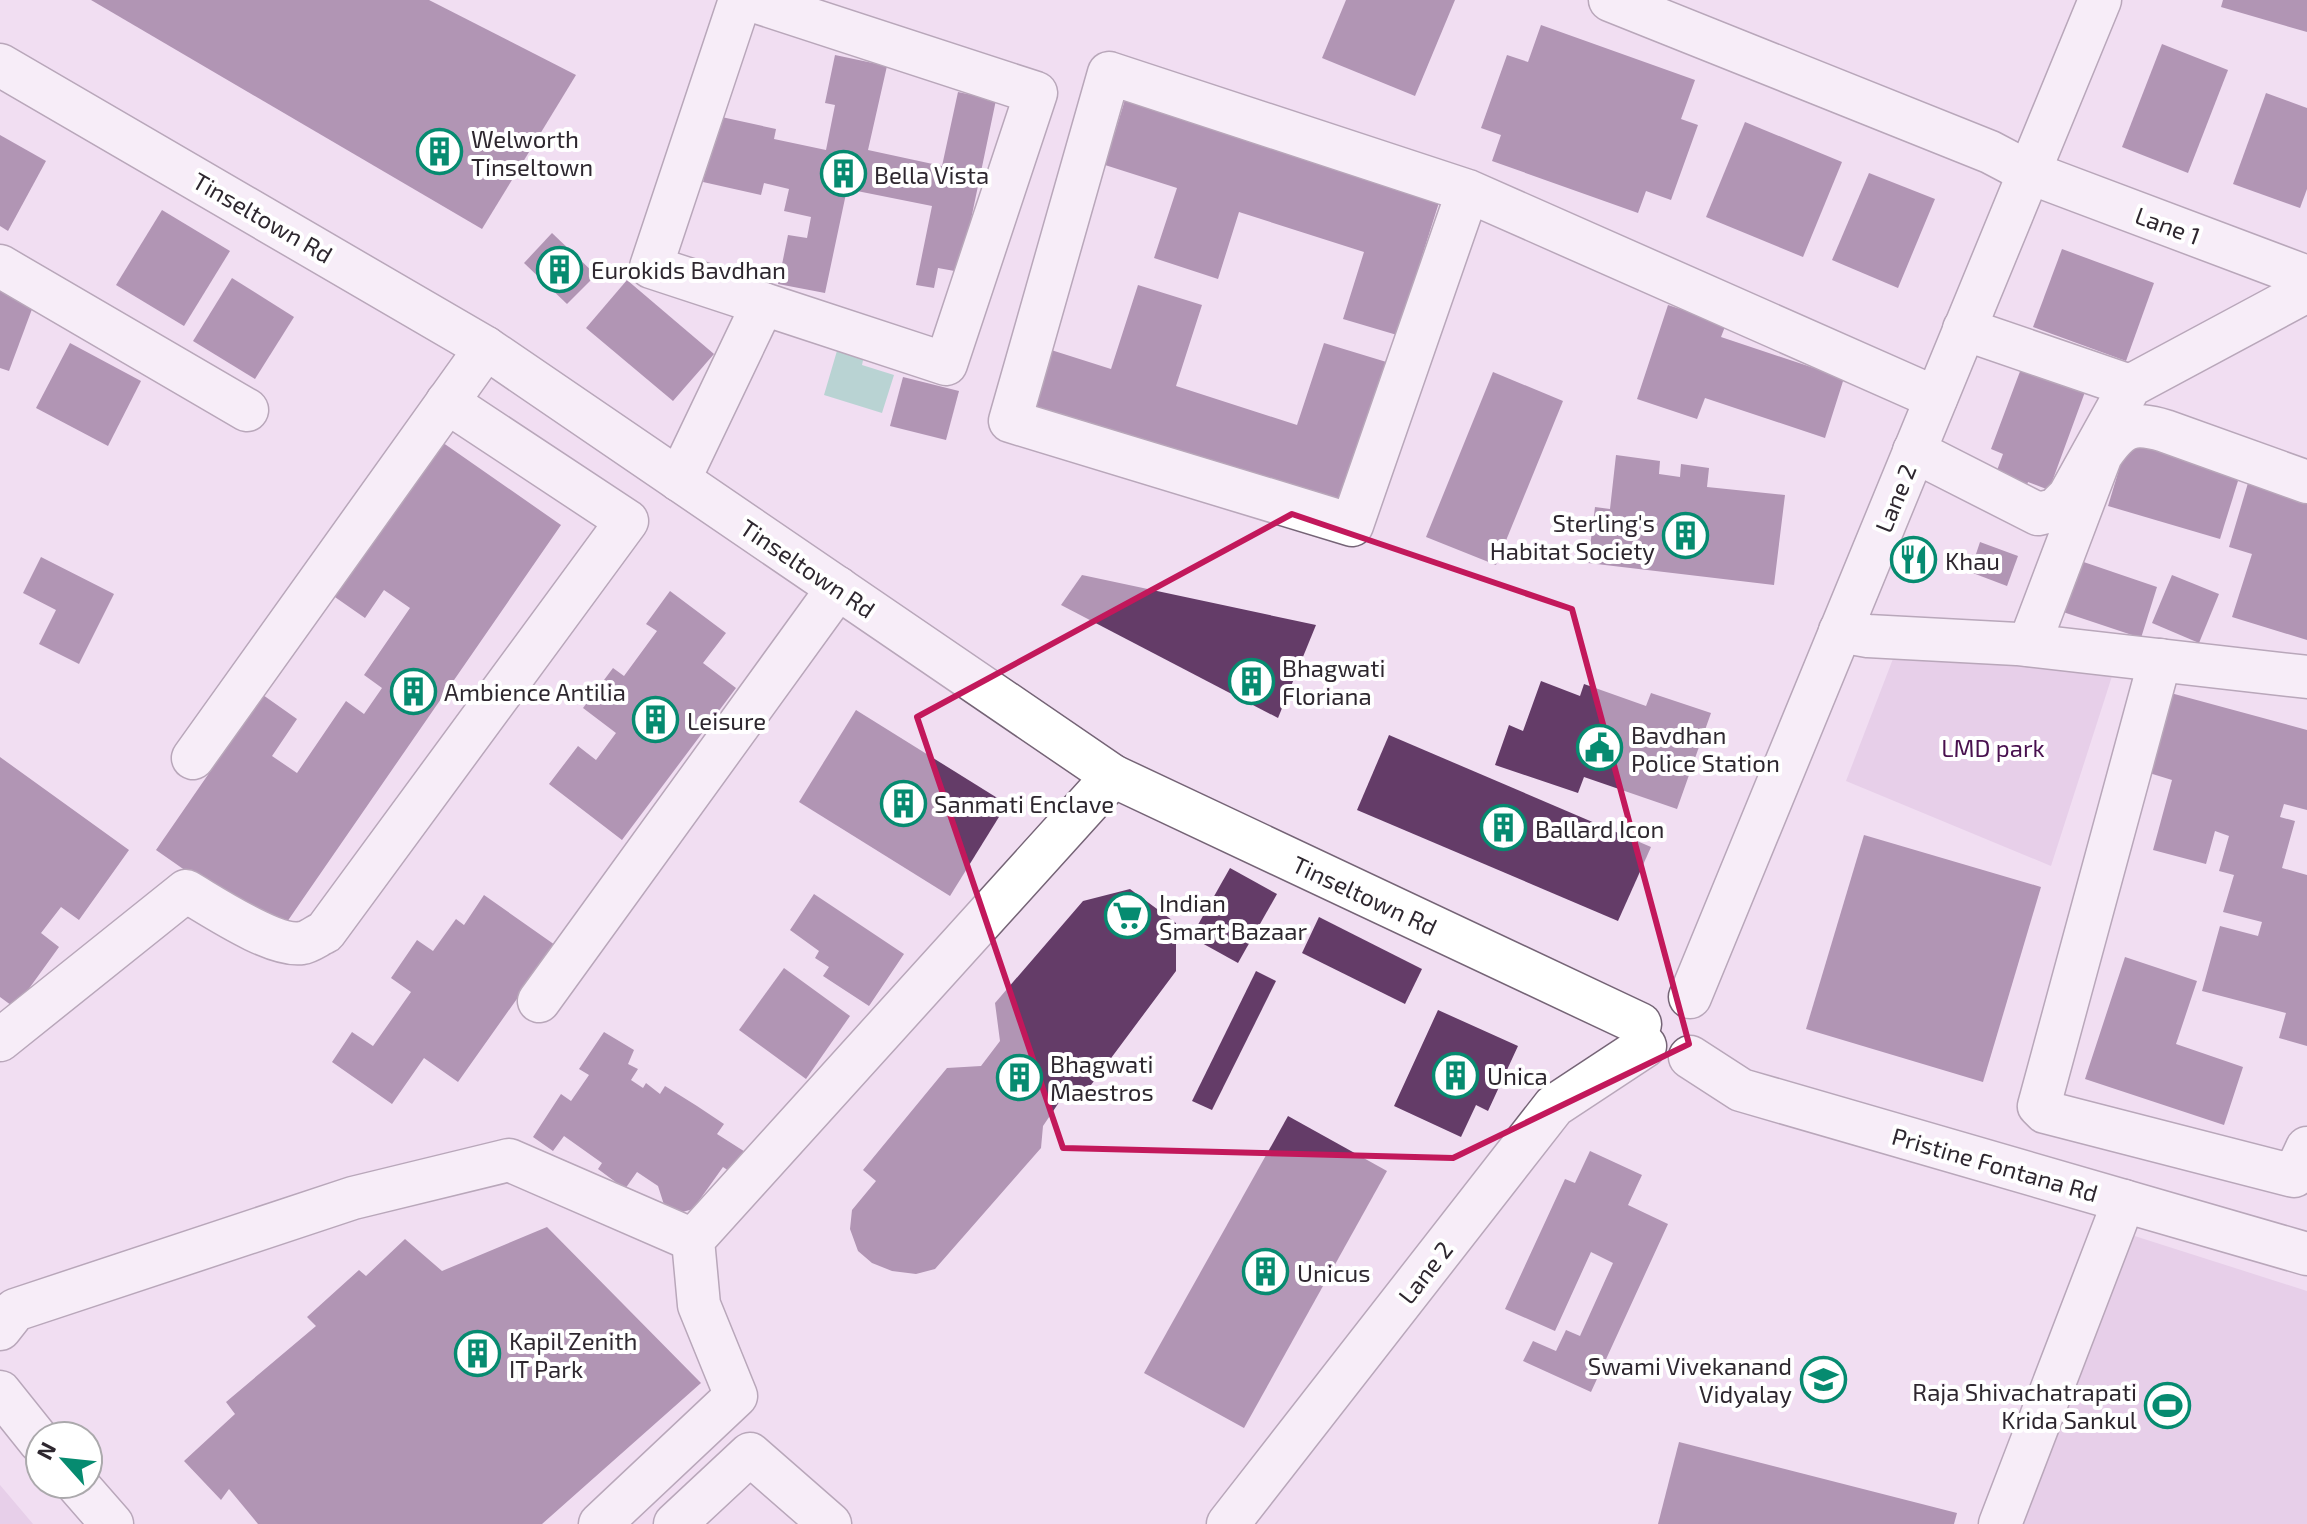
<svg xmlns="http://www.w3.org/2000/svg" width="2307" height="1524" font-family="'Exo 2',sans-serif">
	<rect width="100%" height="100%" fill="#f1def2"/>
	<g fill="#dbbcdd">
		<polygon points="1896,651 2114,670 2051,866 1846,781"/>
		<polygon points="2097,1224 2307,1291 2307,1524 1986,1524"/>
		<polygon points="0,1485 33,1524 0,1524"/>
	</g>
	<polygon fill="#76c6ae" points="839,344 865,351 862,365 894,375 882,413 824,395"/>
	<g fill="#643c68">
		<polygon points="91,0 429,0 576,75 482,229"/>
		<polygon points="1346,0 1455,0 1415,96 1322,58"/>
		<polygon points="2223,0 2307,0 2307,32 2221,7"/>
		<polygon points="1541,25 1695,80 1681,119 1698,125 1671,200 1646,191 1638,213 1492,161 1501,135 1481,128 1507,55 1528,62"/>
		<polygon points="2162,44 2228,70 2188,173 2122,147"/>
		<polygon points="835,55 887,66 868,150 942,166 958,92 996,100 960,272 938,268 934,288 916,285 932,206 847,189 825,293 778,284 788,235 807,238 811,217 784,211 789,189 764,183 761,195 703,182 717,116 776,129 774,139 826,150 835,105 825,103"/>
		<polygon points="1127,93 1442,193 1397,335 1343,319 1364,252 1239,212 1218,279 1154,258 1177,188 1105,165"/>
		<polygon points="2266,93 2307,108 2307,189 2300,208 2233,184"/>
		<polygon points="1745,122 1842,162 1803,257 1706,217"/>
		<polygon points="0,135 46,161 8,231 0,226"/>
		<polygon points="1869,173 1935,199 1898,288 1832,260"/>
		<polygon points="162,210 230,251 184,326 116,285"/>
		<polygon points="552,233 596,275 567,304 524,263"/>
		<polygon points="2062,249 2154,283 2126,361 2033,327"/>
		<polygon points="232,278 294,317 255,379 193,341"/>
		<polygon points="627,280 714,354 673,401 586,328"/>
		<polygon points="1138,285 1202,305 1176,386 1297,425 1324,343 1393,364 1346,507 1030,406 1048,349 1111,369"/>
		<polygon points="0,289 35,301 9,371 0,368"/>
		<polygon points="1668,305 1726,324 1721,337 1844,378 1825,438 1705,398 1697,419 1637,399"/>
		<polygon points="70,343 141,381 108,446 36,408"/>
		<polygon points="2025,358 2089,381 2049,490 2028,482 2023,496 1992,484 2003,454 1991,449"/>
		<polygon points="1493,372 1563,401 1496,565 1426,537"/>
		<polygon points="903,377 959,391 946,440 890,426"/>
		<polygon points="2130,433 2218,460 2238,481 2220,539 2108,506"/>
		<polygon points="439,440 561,525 278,935 156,850 263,695 297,719 272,756 297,773 346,701 364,714 382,688 364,675 410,608 384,590 365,618 332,595"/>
		<polygon points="1616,455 1660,461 1659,474 1680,477 1681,464 1709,468 1707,487 1785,495 1774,585 1588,563 1595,507 1610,509"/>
		<polygon points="2248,483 2307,501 2307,640 2232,617 2252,554 2229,547"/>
		<polygon points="1980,542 2018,556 2007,586 1970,572"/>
		<polygon points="2066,556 2157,587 2141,638 2048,607"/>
		<polygon points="41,557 114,594 79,664 39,644 56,610 23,593"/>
		<polygon points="1082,575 1316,625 1278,718 1061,605"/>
		<polygon points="2172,575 2219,594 2199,643 2152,623"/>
		<polygon points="670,591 726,633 703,663 736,688 622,840 549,784 578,746 596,760 616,733 583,708 613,668 624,676 657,631 646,624"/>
		<polygon points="1541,681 1580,696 1584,684 1646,706 1651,693 1711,713 1677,809 1584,777 1578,793 1495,765 1509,725 1523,731"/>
		<polygon points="2167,692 2307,730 2307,810 2284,804 2280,817 2295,821 2282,868 2307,875 2307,1046 2279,1038 2286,1013 2202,991 2220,926 2258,936 2262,922 2223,912 2234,875 2219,871 2229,836 2215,831 2206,864 2153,850 2172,780 2146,772"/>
		<polygon points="856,710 1007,804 950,896 799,802"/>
		<polygon points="1389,735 1651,847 1618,921 1357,810"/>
		<polygon points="0,757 129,850 79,920 61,907 41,933 59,947 15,1008 0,997"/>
		<polygon points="1864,835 2041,887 1983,1082 1806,1029"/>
		<polygon points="1230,868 1277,894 1238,963 1191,937"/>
		<polygon points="1130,889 1176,923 1176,971 1091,1085 1066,1092 1043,1126 1041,1148 935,1269 916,1274 892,1271 872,1263 858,1251 850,1229 852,1210 876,1181 863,1170 947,1068 981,1066 1000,1041 995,1003 1083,901"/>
		<polygon points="814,894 904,954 869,1006 823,976 829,967 815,958 819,951 790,930"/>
		<polygon points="484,895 555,945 458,1082 424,1058 392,1104 332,1062 352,1032 373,1046 411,992 391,978 417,940 433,951 456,919 464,925"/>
		<polygon points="1319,917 1422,969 1405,1004 1302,953"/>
		<polygon points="2125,957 2197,981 2176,1044 2243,1067 2224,1125 2085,1079"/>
		<polygon points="784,968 850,1016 806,1079 739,1030"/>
		<polygon points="1256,971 1276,981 1212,1110 1192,1101"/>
		<polygon points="1438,1010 1518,1046 1488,1111 1476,1105 1461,1137 1394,1106"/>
		<polygon points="604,1032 634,1050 628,1064 638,1069 631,1080 643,1088 646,1083 660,1094 665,1086 697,1106 724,1124 717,1134 750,1155 735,1175 723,1167 693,1209 679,1213 666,1211 658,1186 637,1172 625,1189 598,1169 602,1163 564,1136 553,1151 533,1137 561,1094 571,1101 589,1075 579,1069"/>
		<polygon points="1288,1116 1387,1171 1244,1428 1144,1373"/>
		<polygon points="1590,1151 1642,1175 1628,1205 1668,1224 1591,1392 1523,1361 1533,1341 1556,1351 1566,1330 1580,1336 1613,1263 1591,1252 1555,1331 1505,1309 1565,1179 1575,1183"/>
		<polygon points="547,1227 701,1383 542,1524 258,1524 229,1489 221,1500 184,1461 235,1414 226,1402 316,1326 307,1317 359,1270 366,1276 405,1239 442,1271"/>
		<polygon points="1679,1442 1957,1513 1954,1524 1658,1524"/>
	</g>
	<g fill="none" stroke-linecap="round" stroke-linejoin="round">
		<defs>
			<g id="minor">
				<polyline points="740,0 651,267 946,364 1036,93 751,0"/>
				<polyline points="1610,0 1990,152 2028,172 2307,277"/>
				<polyline points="0,65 486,348 1113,776 1640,1024"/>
				<polyline points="1468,191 1352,525 1010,421 1109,73 1468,191 1936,398"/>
				<polyline points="0,266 247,410"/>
				<polyline points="1964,329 2130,386"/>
				<polyline points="1914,451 2038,514 2055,510 2069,496 2130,386 2307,291"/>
				<polyline points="679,480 763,304"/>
				<polyline points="1840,631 1868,636 2017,644 2307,677"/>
				<path d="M2029 645 2101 455C2121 426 2132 421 2165 431L2307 482"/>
				<polyline points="2160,660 2039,1106 2045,1112 2294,1176 2307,1148"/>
				<polyline points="193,758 486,348"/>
				<polyline points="1690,997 2100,0"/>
				<polyline points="539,1001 838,588"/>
				<path d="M0 1040 186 891C212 906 274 948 302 943 309 942 318 935 325 932L627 521 447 402"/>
				<polyline points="1690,1057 1741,1090 2307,1254"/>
				<polyline points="0,1329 15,1310 353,1198 509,1160 693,1240"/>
				<polyline points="0,1392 40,1442"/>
				<polyline points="77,1484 112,1524"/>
				<polyline points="600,1524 736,1396 699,1305 693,1240 1113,776"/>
				<polyline points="675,1524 750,1454 830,1524"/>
				<polyline points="1228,1524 1554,1106 1645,1046"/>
				<polyline points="2000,1524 2124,1201"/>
			</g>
		</defs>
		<use href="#minor" stroke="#756476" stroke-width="45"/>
		<use href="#minor" stroke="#fff" stroke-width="42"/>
	</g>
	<path d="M0 0H2307V1524H0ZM1292 514 1572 609 1689 1044 1453 1158 1063 1148 917 717Z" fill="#f1def2" fill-opacity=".55" fill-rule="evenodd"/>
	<path fill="none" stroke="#c2185b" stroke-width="6" stroke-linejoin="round" d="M1292 514 1572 609 1689 1044 1453 1158 1063 1148 917 717Z"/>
	<defs>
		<symbol id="building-ring" viewBox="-11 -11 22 22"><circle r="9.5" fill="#fff" stroke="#068b70" stroke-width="1.5"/><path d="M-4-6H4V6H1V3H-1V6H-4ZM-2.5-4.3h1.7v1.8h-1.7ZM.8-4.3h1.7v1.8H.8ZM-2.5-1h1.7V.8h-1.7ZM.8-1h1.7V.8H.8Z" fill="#068b70"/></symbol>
		<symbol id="restaurant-ring" viewBox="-11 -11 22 22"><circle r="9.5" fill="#fff" stroke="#068b70" stroke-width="1.5"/><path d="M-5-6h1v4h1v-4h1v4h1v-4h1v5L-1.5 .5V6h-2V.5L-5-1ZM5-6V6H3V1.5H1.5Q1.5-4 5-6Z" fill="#068b70"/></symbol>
		<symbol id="civic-ring" viewBox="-11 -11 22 22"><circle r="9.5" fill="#fff" stroke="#068b70" stroke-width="1.5"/><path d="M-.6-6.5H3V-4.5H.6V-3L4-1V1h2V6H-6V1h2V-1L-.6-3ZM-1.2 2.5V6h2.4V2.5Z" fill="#068b70"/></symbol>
		<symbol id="supermarket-ring" viewBox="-11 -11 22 22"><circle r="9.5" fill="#fff" stroke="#068b70" stroke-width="1.5"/><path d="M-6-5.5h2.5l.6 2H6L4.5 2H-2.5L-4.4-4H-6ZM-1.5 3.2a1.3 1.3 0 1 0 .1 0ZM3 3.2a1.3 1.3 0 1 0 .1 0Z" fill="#068b70"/></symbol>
		<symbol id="school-ring" viewBox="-11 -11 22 22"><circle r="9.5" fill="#fff" stroke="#068b70" stroke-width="1.5"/><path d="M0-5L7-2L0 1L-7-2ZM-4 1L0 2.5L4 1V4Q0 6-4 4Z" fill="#068b70"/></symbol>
		<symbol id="stadium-ring" viewBox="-11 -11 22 22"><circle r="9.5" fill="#fff" stroke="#068b70" stroke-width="1.5"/><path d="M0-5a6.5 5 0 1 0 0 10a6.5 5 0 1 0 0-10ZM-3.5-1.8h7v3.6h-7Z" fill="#068b70"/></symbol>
	</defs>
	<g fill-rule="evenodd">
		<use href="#building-ring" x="414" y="126" width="51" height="51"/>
		<use href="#building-ring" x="818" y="148" width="51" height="51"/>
		<use href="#building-ring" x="534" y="244" width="51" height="51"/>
		<use href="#building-ring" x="1660" y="510" width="51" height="51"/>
		<use href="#restaurant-ring" x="1888" y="534" width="51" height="51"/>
		<use href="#building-ring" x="1226" y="656" width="51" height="51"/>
		<use href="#building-ring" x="388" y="666" width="51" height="51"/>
		<use href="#building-ring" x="630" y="694" width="51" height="51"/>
		<use href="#civic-ring" x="1574" y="722" width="51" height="51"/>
		<use href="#building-ring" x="878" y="778" width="51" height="51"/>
		<use href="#building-ring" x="1478" y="802" width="51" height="51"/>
		<use href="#supermarket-ring" x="1102" y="890" width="51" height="51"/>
		<use href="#building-ring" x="1430" y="1050" width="51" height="51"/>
		<use href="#building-ring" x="994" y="1052" width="51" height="51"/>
		<use href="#building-ring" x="1240" y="1246" width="51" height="51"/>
		<use href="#building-ring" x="452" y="1328" width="51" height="51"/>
		<use href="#school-ring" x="1798" y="1354" width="51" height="51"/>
		<use href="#stadium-ring" x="2142" y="1380" width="51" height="51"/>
	</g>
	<g text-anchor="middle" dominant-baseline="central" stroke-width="8" stroke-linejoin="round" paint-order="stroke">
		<g font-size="24" fill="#2e272f" stroke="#fff" text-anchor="start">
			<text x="471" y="138">Welworth<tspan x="471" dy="28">Tinseltown</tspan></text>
			<text x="874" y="174">Bella Vista</text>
			<text x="591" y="269">Eurokids Bavdhan</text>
			<text x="1655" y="522" text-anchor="end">Sterling's<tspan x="1655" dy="28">Habitat Society</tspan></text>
			<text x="1945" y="560">Khau</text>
			<text x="1282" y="667">Bhagwati<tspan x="1282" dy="28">Floriana</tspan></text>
			<text x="444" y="691">Ambience Antilia</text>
			<text x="687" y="720">Leisure</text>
			<text x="1631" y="734">Bavdhan<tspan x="1631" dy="28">Police Station</tspan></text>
			<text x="934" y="803">Sanmati Enclave</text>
			<text x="1535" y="828">Ballard Icon</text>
			<text x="1159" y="902">Indian<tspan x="1159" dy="28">Smart Bazaar</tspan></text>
			<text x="1050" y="1063">Bhagwati<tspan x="1050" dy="28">Maestros</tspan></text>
			<text x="1487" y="1075">Unica</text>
			<text x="1297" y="1272">Unicus</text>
			<text x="509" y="1340">Kapil Zenith<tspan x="509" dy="28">IT Park</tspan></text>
			<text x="1792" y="1365" text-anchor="end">Swami Vivekanand<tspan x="1792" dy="28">Vidyalay</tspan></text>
			<text x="2137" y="1391" text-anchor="end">Raja Shivachatrapati<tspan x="2137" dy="28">Krida Sankul</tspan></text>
		</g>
		<g font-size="24" fill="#2e272f" stroke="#fff">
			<text transform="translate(263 217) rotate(30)">Tinseltown Rd</text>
			<text transform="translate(2168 225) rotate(20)">Lane 1</text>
			<text transform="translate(1895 498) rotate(-68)">Lane 2</text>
			<text transform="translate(808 568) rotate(34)">Tinseltown Rd</text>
			<text transform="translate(1365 895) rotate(25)">Tinseltown Rd</text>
			<text transform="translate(1995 1164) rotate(16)">Pristine Fontana Rd</text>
			<text transform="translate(1425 1272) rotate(-52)">Lane 2</text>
		</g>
		<g font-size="24" fill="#49114f" stroke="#fff">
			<text x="1993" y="747">LMD park</text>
		</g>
	</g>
	<g transform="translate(64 1460) rotate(297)"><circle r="38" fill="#ffffff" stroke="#aba9ac" stroke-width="2"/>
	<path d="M0-6L14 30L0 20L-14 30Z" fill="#068b70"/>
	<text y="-12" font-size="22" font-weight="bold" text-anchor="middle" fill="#2e272f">N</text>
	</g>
</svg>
